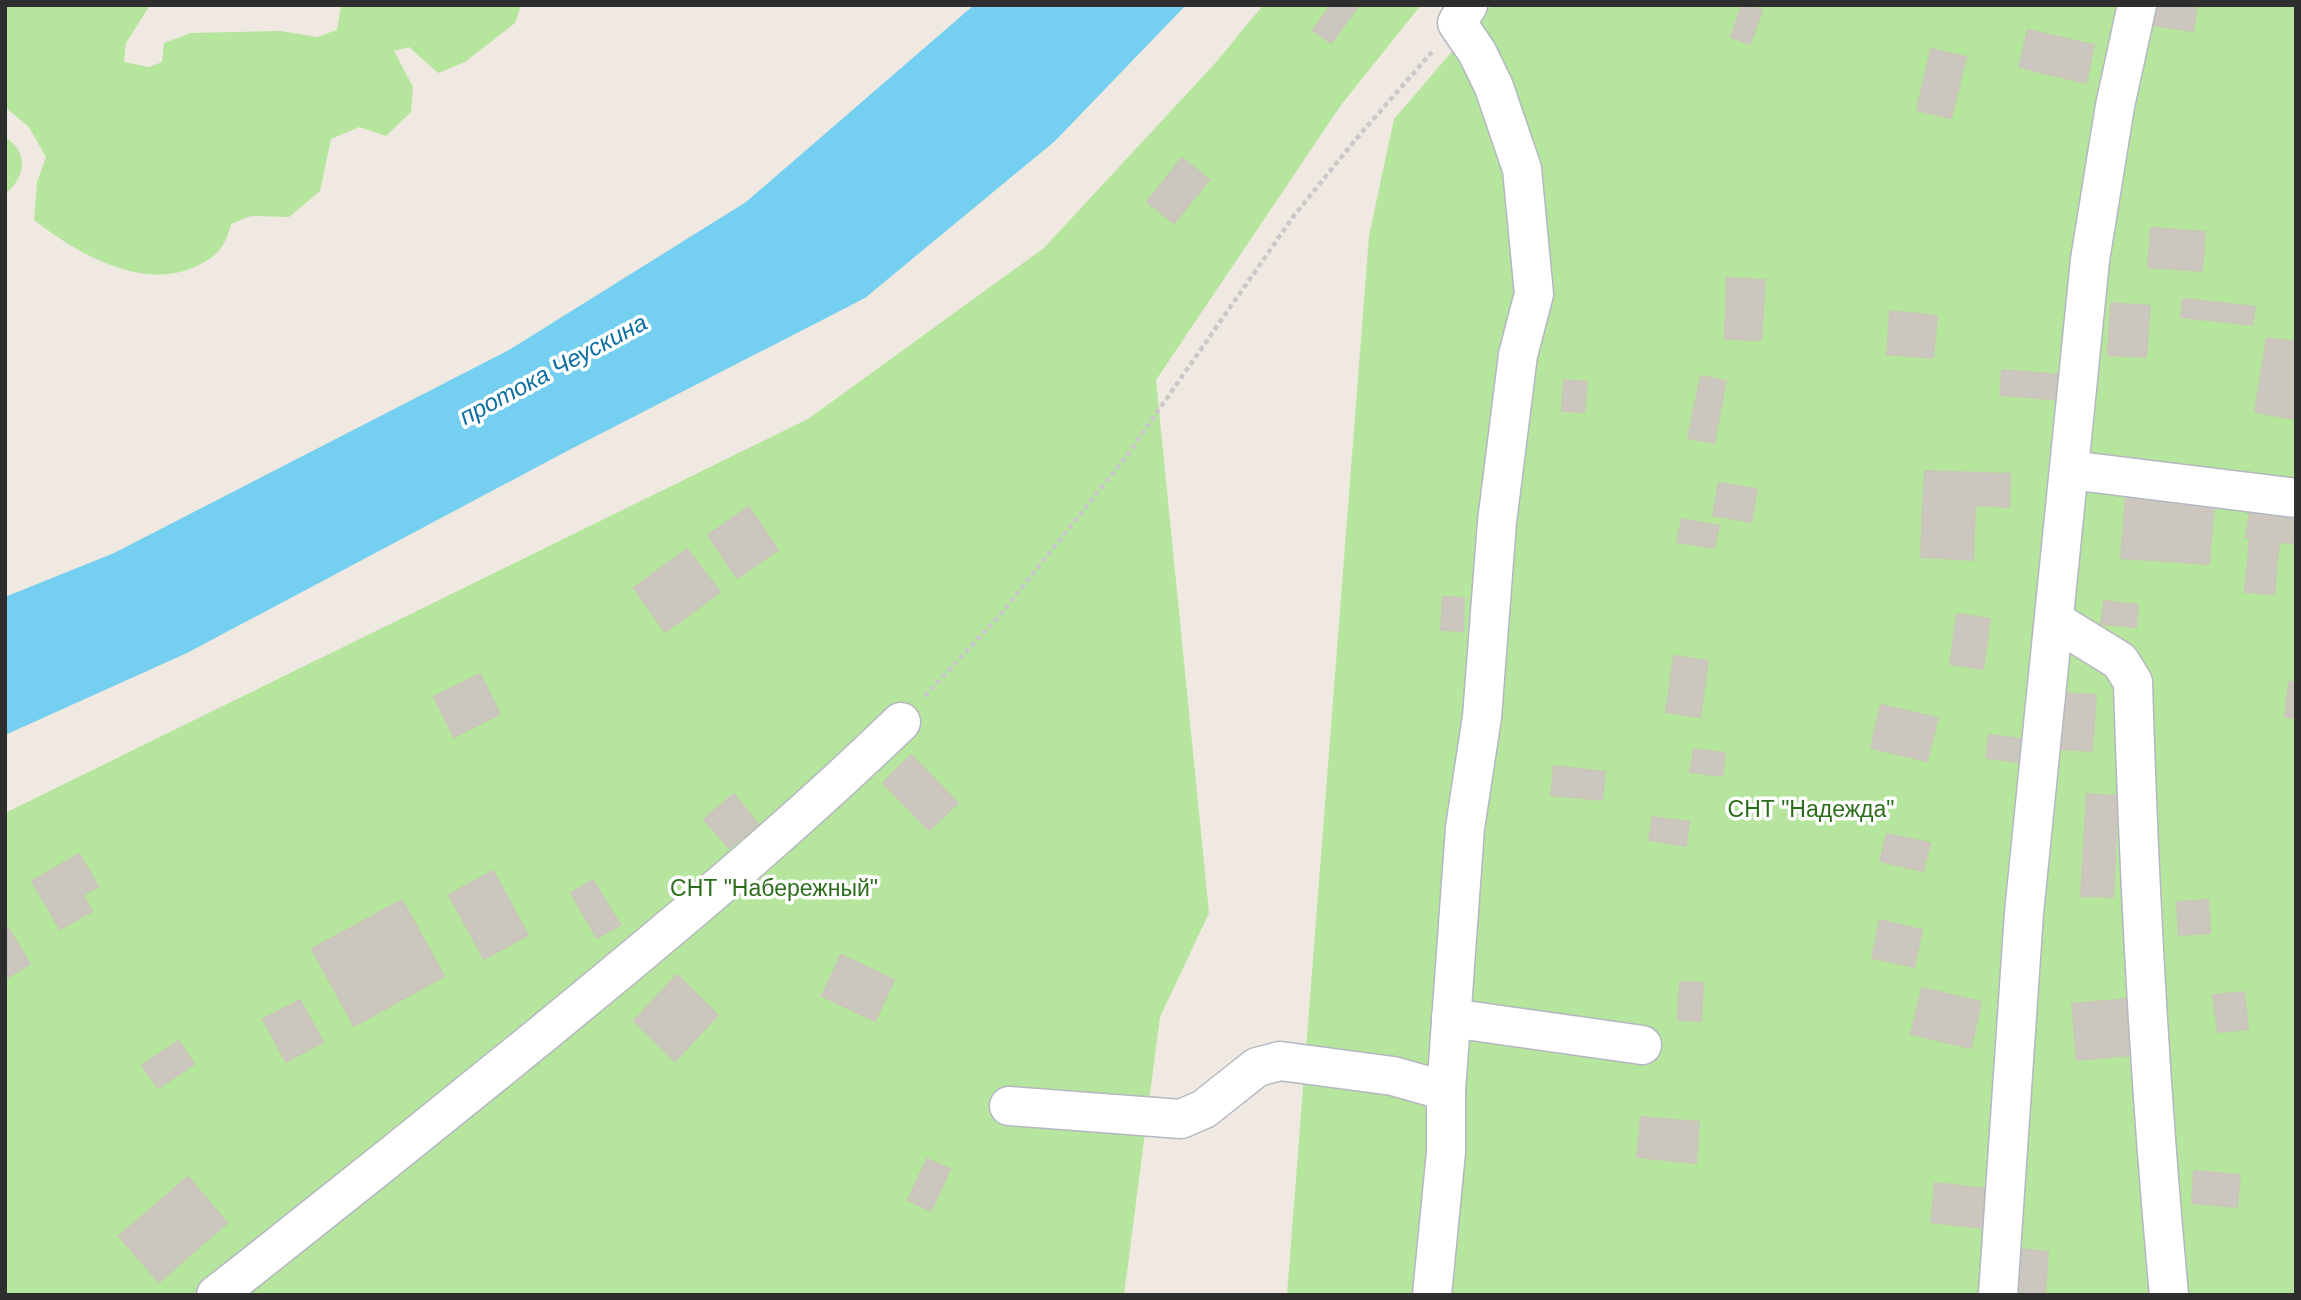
<svg xmlns="http://www.w3.org/2000/svg" width="2301" height="1300" font-family="Arial,sans-serif">
	<rect width="100%" height="100%" fill="#efe9e1"/>
	<g fill="#b6e59e">
		<path d="M5 5H150L126 43 124 62 149 67 162 62 164 43 191 33 280 31 317 37 337 30 341 5H521L515 23 465 62 438 73 409 47 394 51 413 87 411 112 386 136 359 127 331 139 320 191 289 217 251 216 231 224C225 246 220 254 199 265 144 293 78 254 34 220L37 182 46 157 29 127 5 107Z"/>
		<polygon points="1263,5 1421,5 1341,105 1156,380 1209,913 1160,1017 1124,1295 5,1295 5,813 808,419 1044,248 1219,59"/>
		<polygon points="1492,5 2296,5 2296,1295 1287,1295 1369,236 1394,119"/>
		<path d="M5 137C30 153 25 178 5 194Z"/>
	</g>
	<polygon fill="#75cff0" points="974,5 1186,5 1055,141 865,298 569,450 187,653 5,735 5,597 114,553 509,350 746,202"/>
	<g fill="#cbc7bf" stroke="#cbc5ba" stroke-width="2">
		<polygon points="1331,5 1359,5 1331,43 1313,30"/>
		<polygon points="1742,5 1762,10 1750,44 1731,37"/>
		<polygon points="2156,5 2197,5 2193,31 2153,25"/>
		<polygon points="2028,30 2094,45 2086,83 2019,67"/>
		<polygon points="1931,49 1966,57 1951,118 1917,110"/>
		<polygon points="1182,158 1209,180 1174,223 1147,202"/>
		<polygon points="2151,228 2205,232 2202,271 2148,267"/>
		<polygon points="1727,278 1765,280 1761,340 1725,339"/>
		<polygon points="2183,299 2255,307 2252,325 2181,317"/>
		<polygon points="2111,303 2150,306 2146,357 2108,355"/>
		<polygon points="1890,311 1937,316 1933,358 1887,354"/>
		<polygon points="2267,338 2296,342 2296,419 2255,412"/>
		<polygon points="2002,370 2063,375 2061,400 2000,395"/>
		<polygon points="1701,376 1726,381 1714,443 1688,438"/>
		<polygon points="1564,380 1587,382 1584,412 1562,411"/>
		<polygon points="1925,471 2010,474 2009,507 1923,503"/>
		<polygon points="1719,483 1757,489 1751,522 1713,515"/>
		<polygon points="2126,498 2214,504 2209,564 2121,558"/>
		<polygon points="1923,503 1975,506 1973,560 1921,557"/>
		<polygon points="2251,506 2296,513 2296,544 2246,537"/>
		<polygon points="749,507 778,550 737,578 708,535"/>
		<polygon points="1682,519 1719,526 1714,548 1677,542"/>
		<polygon points="2250,539 2279,542 2274,594 2245,592"/>
		<polygon points="687,549 720,592 665,632 634,588"/>
		<polygon points="1443,597 1464,598 1463,631 1441,630"/>
		<polygon points="2104,601 2138,605 2136,627 2101,624"/>
		<polygon points="1957,614 1990,619 1983,669 1950,664"/>
		<polygon points="1674,656 1708,661 1700,717 1666,712"/>
		<polygon points="480,674 500,714 454,737 434,697"/>
		<polygon points="2289,682 2296,682 2296,718 2285,717"/>
		<polygon points="2064,693 2096,695 2092,751 2060,749"/>
		<polygon points="1881,705 1938,718 1927,761 1871,748"/>
		<polygon points="1989,735 2022,739 2019,762 1986,758"/>
		<polygon points="1694,749 1725,753 1722,776 1690,772"/>
		<polygon points="911,755 958,803 929,830 883,783"/>
		<polygon points="1554,766 1605,772 1602,800 1551,795"/>
		<polygon points="734,794 758,824 729,848 704,819"/>
		<polygon points="2087,794 2118,796 2113,897 2081,896"/>
		<polygon points="1653,817 1689,822 1686,846 1649,840"/>
		<polygon points="1887,834 1930,843 1923,871 1880,861"/>
		<polygon points="79,854 98,886 83,895 92,911 60,929 32,881"/>
		<polygon points="493,871 528,935 484,959 449,895"/>
		<polygon points="593,880 620,925 597,938 571,893"/>
		<polygon points="402,900 444,976 354,1026 312,949"/>
		<polygon points="2208,900 2210,933 2179,935 2177,902"/>
		<polygon points="1880,920 1922,930 1914,967 1872,958"/>
		<polygon points="5,923 30,964 5,979"/>
		<polygon points="841,955 894,980 875,1021 822,996"/>
		<polygon points="677,975 718,1015 675,1061 634,1021"/>
		<polygon points="1680,982 1703,983 1701,1021 1678,1020"/>
		<polygon points="1922,988 1981,1002 1971,1048 1911,1034"/>
		<polygon points="2244,992 2248,1029 2218,1032 2213,995"/>
		<polygon points="2126,999 2131,1055 2077,1060 2072,1004"/>
		<polygon points="300,1000 323,1042 286,1062 263,1019"/>
		<polygon points="179,1041 194,1064 158,1088 142,1065"/>
		<polygon points="1641,1117 1699,1122 1696,1163 1637,1157"/>
		<polygon points="927,1159 950,1169 931,1211 908,1200"/>
		<polygon points="2194,1171 2240,1175 2237,1207 2192,1203"/>
		<polygon points="188,1177 227,1223 159,1282 119,1236"/>
		<polygon points="1935,1183 1986,1189 1982,1228 1931,1222"/>
		<polygon points="2020,1249 2048,1252 2045,1295 2016,1295"/>
	</g>
	<g fill="none" stroke-linecap="round" stroke-linejoin="round">
		<defs>
			<g id="minor">
				<polyline points="2070,470 2296,498"/>
				<path d="M2055 621 2120 661 2133 682C2139 887 2150 1091 2169 1295"/>
				<polyline points="1451,1018 1642,1045"/>
				<polyline points="1009,1106 1181,1119 1204,1109 1257,1067 1280,1061 1393,1076 1446,1091"/>
				<path d="M216 1295C327 1208 437 1120 546 1031 667 932 788 831 901 722"/>
				<polyline points="1432,1295 1446,1152 1446,1091 1465,828 1482,717 1497,522 1518,355 1534,294 1522,169 1494,87 1477,52 1457,23 1468,5"/>
				<polyline points="1998,1295 2024,913 2090,260 2115,106 2137,5"/>
			</g>
		</defs>
		<use href="#minor" stroke="#b4b7c1" stroke-width="41"/>
		<polyline stroke="#c9c9c9" stroke-width="4.5" stroke-dasharray="5 3.5" stroke-linecap="butt" points="925,696 1000,615 1128,454 1293,217 1356,139 1432,52"/>
		<use href="#minor" stroke="#fff" stroke-width="38"/>
	</g>
	<g text-anchor="middle" dominant-baseline="central" stroke-width="7" stroke-linejoin="round" paint-order="stroke">
		<g font-size="23" fill="#2c6e1b" stroke="#fff">
			<text x="1811" y="809">СНТ "Надежда"</text>
			<text x="774" y="888">СНТ "Набережный"</text>
		</g>
		<g font-size="24" font-style="italic" fill="#0d6fa3" stroke="#fff">
			<text transform="translate(553 369) rotate(-28)">протока Чеускина</text>
		</g>
	</g>
	<rect width="2301" height="1300" fill="none" stroke="#2e2e2e" stroke-width="14"/>
</svg>
